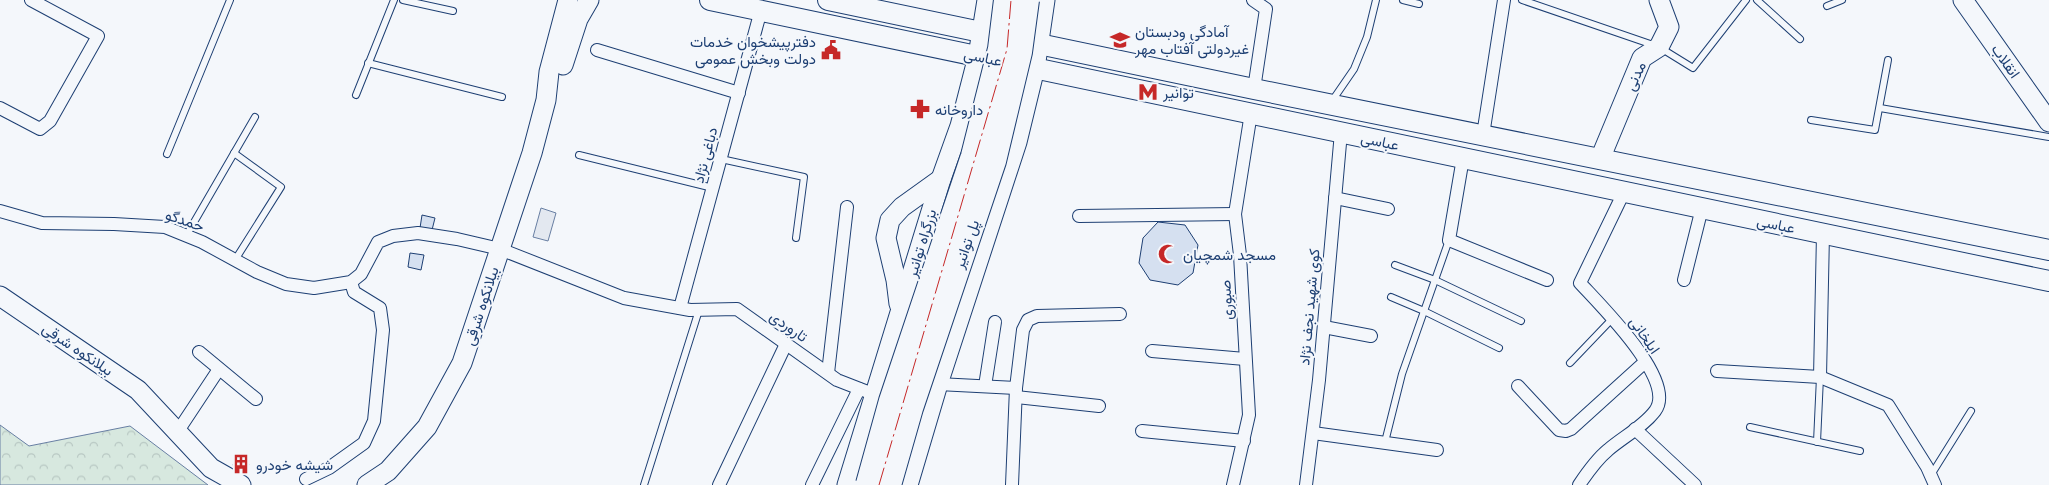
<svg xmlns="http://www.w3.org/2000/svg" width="2049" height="485" font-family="Poppins,Vazirmatn,sans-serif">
	<defs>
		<pattern id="forest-crowns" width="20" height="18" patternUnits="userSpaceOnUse" patternTransform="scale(1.25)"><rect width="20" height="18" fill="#d7e8df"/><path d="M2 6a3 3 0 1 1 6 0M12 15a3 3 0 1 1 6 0" fill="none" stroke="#b8c8c3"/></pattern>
	</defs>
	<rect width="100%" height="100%" fill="#f4f7fb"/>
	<polygon fill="url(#forest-crowns)" stroke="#687fa3" points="0,425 29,446 130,426 208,485 0,485"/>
	<polygon fill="#e3e8f0" stroke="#687fa3" points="541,208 556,213 548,241 533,237"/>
	<g fill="#d5e0f0" stroke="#1d3f73">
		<polygon points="422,215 435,218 432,230 420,228"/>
		<polygon points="1158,222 1185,225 1198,245 1193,273 1178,285 1150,280 1139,263 1143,238"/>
		<polygon points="410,253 424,255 421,270 408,267"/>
		<polygon points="240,455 249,464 241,474 233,465"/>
	</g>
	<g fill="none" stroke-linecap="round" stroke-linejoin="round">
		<defs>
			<g id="lane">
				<polyline points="403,0 453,11"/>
				<polyline points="1403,0 1419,4"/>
				<polyline points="1522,0 1659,47 1693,68 1746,0"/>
				<polyline points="1757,0 1800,39"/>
				<polyline points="1827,6 1842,0"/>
				<polyline points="368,63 502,97"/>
				<polyline points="356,95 394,0"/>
				<polyline points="1332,101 1354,69 1367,37 1376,0"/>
				<polyline points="1880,108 2049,137"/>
				<polyline points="1811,120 1875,130 1888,60"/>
				<polyline points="234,153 281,187 235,260"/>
				<polyline points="167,154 230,0"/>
				<polyline points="579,155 713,188"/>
				<polyline points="721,159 804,177 796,238"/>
				<polyline points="186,236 255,117"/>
				<polyline points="1395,265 1435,280 1521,321"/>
				<polyline points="1391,297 1424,311 1499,348"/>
				<polyline points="1570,363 1613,318"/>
				<polyline points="1750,427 1860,451"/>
				<polyline points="1385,442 1402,374 1449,240"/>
				<polyline points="1817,442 1820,377"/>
				<polyline points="1931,475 1971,411"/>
				<polyline points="644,485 699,310"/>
			</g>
			<g id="street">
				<polyline points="1253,0 1266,9 1254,89"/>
				<polyline points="597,50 739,93"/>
				<polyline points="0,108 40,129 50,121 98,36 31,0"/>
				<polyline points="1483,135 1504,0"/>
				<polyline points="1463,158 1449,240 1547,280"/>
				<polyline points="1335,198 1388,209"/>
				<polyline points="0,211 42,223 114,224 165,227 202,242 257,272 286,284 314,288 351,282 361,274 378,242 393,236 418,233 457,239 500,249 624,298 690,310 737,309 837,380 873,394"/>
				<polyline points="1079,216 1235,214"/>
				<polyline points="1684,280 1702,208"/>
				<polyline points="680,308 761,10"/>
				<polyline points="1324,327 1371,336"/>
				<polyline points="1152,351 1245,359"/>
				<polyline points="199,352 256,399"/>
				<polyline points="1717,371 1820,377 1888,405 1927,467 1935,485"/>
				<polyline points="828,373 847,207"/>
				<polyline points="1820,377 1823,234"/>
				<polyline points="938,384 1016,388"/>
				<polyline points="985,386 995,322"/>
				<polyline points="1518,386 1559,430 1566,431 1571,429 1645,362"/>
				<polyline points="1016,397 1099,406"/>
				<polyline points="1635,429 1695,485"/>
				<polyline points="178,431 219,369"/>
				<polyline points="1142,431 1244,441"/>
				<polyline points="1313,433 1437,450"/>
				<polyline points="306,479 329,468 364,443 374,421 383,330 380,308 354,292 351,282"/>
				<polyline points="719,485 786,344"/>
				<polyline points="812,485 859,389"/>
				<polyline points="1012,485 1016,388 1023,330 1028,320 1037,316 1120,314"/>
				<polyline points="1233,485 1249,415 1240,255 1235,214 1251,113"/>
				<polyline points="1306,485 1319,380 1341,132"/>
				<path d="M1579 485C1587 473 1597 459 1608 450 1623 437 1643 427 1655 411 1678 381 1600 305 1580 283L1624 192"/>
			</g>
			<g id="secondary">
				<polyline points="1963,0 2049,122"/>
				<polyline points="563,65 578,19 589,0"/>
				<polyline points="1600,159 1642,58 1659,47 1669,27 1659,0"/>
				<polyline points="0,296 138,390 211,468 241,485"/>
				<polyline points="899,304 896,280 886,238 890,220 902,207 941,179"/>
				<polyline points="367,485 388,471 427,427 462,363 532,153 546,100 549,72 568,0"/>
				<polyline points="847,485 941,179 960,126 978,56 987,0"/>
				<polyline points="908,485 938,384 1017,142 1035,68 1045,0"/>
			</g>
			<g id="primary">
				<polyline points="710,0 2049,281"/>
				<polyline points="828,0 1254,89 2049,250"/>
			</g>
		</defs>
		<use href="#lane" stroke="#1d3f73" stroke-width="8"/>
		<use href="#street" stroke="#1d3f73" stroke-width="14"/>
		<use href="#secondary" stroke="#1d3f73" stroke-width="21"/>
		<use href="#primary" stroke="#1d3f73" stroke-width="22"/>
		<use href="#lane" stroke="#f4f7fb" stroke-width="6"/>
		<use href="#street" stroke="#f4f7fb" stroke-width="12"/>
		<use href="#secondary" stroke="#f4f7fb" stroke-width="19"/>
		<use href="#primary" stroke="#f4f7fb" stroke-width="20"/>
		<defs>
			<g id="highway-bridge">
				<polyline points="868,484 891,401 973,156 1000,49 1006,0"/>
				<polyline points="889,485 911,408 994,161 1020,52 1027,0"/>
			</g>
		</defs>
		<use href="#highway-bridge" stroke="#1d3f73" stroke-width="26" stroke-linecap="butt"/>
		<use href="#highway-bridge" stroke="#f4f7fb" stroke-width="24"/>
		<polyline stroke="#c62828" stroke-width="1" stroke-dasharray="18 4 2.5 4" stroke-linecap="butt" points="879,485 1007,49 1011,0"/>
	</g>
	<defs>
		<symbol id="school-bare" viewBox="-9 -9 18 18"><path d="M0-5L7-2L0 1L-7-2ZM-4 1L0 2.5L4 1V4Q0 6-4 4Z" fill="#c62828" stroke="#f4f7fb" stroke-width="2.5" paint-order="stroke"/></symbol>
		<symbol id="civic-bare" viewBox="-9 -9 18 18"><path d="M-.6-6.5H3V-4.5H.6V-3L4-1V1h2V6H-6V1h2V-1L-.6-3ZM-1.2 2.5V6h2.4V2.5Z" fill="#c62828" stroke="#f4f7fb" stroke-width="2.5" paint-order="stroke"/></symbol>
		<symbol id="metro-bare" viewBox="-9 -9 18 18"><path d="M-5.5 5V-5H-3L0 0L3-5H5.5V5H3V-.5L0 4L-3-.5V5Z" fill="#c62828" stroke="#f4f7fb" stroke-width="2.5" paint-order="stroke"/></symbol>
		<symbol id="pharmacy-bare" viewBox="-9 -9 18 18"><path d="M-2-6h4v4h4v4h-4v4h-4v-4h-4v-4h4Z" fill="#c62828" stroke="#f4f7fb" stroke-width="2.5" paint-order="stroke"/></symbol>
		<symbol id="mosque-bare" viewBox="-9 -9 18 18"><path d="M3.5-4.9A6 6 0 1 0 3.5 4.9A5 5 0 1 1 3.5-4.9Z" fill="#c62828" stroke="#f4f7fb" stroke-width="2.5" paint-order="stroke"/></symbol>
		<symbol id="building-bare" viewBox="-9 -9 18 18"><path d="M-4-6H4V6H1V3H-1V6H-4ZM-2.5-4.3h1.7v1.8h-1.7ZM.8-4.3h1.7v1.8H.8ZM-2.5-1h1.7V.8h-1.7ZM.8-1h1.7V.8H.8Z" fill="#c62828" stroke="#f4f7fb" stroke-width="2.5" paint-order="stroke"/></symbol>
	</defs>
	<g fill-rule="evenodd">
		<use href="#school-bare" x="1106" y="26" width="28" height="28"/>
		<use href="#civic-bare" x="817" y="36" width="28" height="28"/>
		<use href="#metro-bare" x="1134" y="78" width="28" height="28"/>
		<use href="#pharmacy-bare" x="906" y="95" width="28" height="28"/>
		<use href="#mosque-bare" x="1154" y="240" width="28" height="28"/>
		<use href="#building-bare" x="227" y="450" width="28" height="28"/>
	</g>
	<g text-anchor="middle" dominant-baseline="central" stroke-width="4" stroke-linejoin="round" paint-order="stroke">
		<g font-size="15" fill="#1d3f73" stroke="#f4f7fb" text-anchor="start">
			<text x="1135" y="31">آمادگی ودبستان<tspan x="1135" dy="17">غیردولتی آفتاب مهر</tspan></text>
			<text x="816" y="41" text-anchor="end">دفترپیشخوان خدمات<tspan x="816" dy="17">دولت وبخش عمومی</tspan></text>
			<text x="1163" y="92">توانیر</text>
			<text x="935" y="109">داروخانه</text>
			<text x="1183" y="254">مسجد شمچیان</text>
			<text x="256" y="464">شیشه خودرو</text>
		</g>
		<g font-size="15" fill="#1d3f73" stroke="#f4f7fb">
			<text transform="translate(983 57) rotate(12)">عباسى</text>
			<text transform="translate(2006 61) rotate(55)">انقلاب</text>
			<text transform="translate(1635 76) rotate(-65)">مدنی</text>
			<text transform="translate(1380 141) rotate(12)">عباسى</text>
			<text transform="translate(705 155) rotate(-75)">دباغی نژاد</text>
			<text transform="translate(185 220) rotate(19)">حمدگو</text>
			<text transform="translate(1776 224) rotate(12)">عباسى</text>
			<text transform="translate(921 243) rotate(-73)">بزرگراه توانیر</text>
			<text transform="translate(966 244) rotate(-71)">پل توانیر</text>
			<text transform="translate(1226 300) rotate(-93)">صبوری</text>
			<text transform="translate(481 306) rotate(-72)">بیلانکوه شرقی</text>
			<text transform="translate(1309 307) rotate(-85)">کوی شهید نجف نژاد</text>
			<text transform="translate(789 326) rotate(35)">تاروردی</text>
			<text transform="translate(1645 335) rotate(55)">ایلخانی</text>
			<text transform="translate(78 349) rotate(34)">بیلانکوه شرقی</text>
		</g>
	</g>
</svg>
